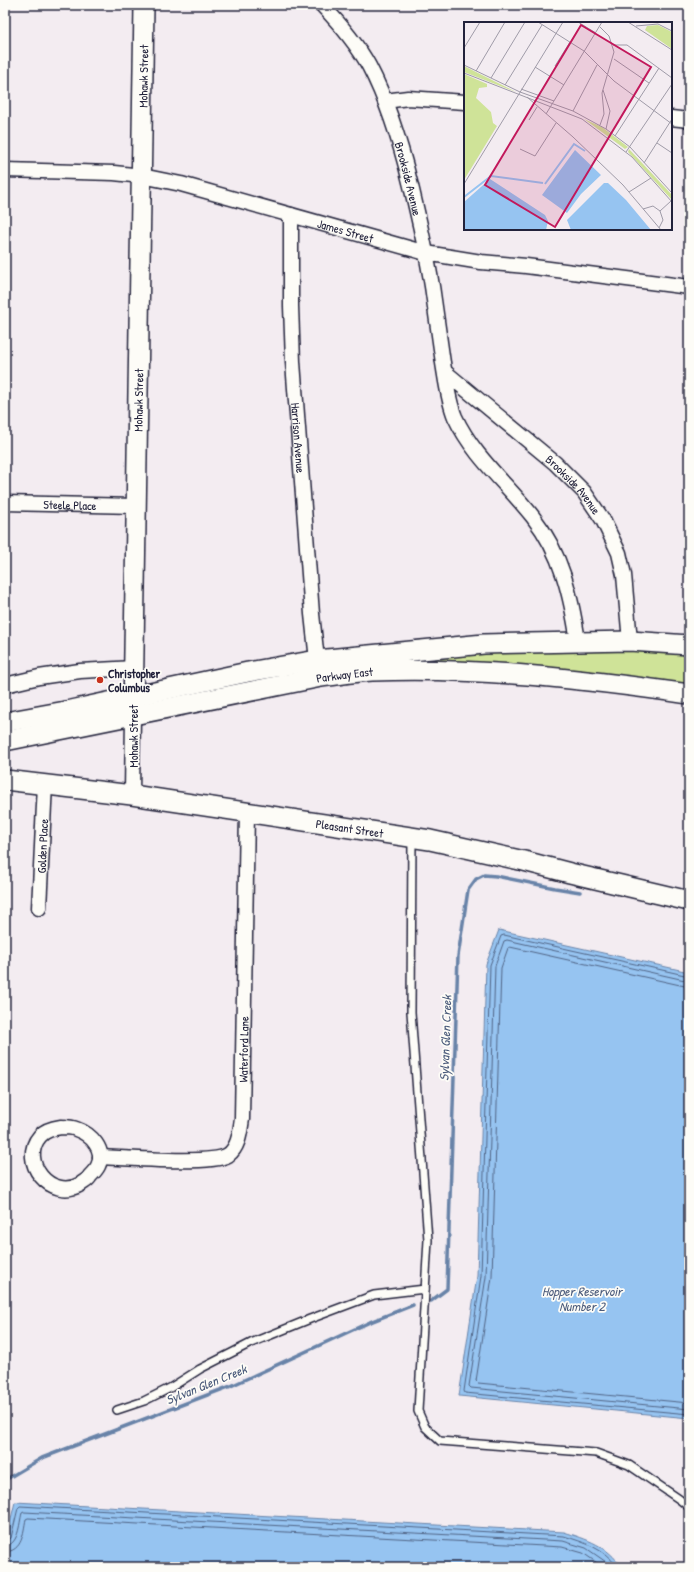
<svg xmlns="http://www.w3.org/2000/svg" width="694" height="1572" font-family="'Patrick Hand',sans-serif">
	<rect width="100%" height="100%" fill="#f3ecf1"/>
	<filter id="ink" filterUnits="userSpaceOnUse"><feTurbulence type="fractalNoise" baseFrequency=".025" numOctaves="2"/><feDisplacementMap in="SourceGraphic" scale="8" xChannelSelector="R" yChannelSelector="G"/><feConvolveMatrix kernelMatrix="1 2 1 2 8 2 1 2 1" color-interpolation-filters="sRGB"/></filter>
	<g filter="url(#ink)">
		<polygon fill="#cfe398" stroke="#78826a" points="520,648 689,651 689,686 526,666 431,662 332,664"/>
		<g fill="#96c4f1" stroke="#6883a8">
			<polygon points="499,930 689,972 689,1418 459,1396 477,1276 486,964"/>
			<path d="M15 1502 564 1532C586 1539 609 1546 621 1567H5V1544Z"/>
		</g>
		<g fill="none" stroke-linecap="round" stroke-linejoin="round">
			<g stroke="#506384" stroke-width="1">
				<polyline points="689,976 504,935 501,936 490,965 481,1276 464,1391 465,1393 689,1414"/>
				<polyline points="689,981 507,940 504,941 495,966 486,1277 469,1386 471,1388 689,1409"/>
				<polyline points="689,987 510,947 508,948 501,968 492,1277 476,1381 478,1383 689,1403"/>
				<path d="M5 1541 8 1540 11 1538 18 1508 20 1506 564 1536C583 1542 606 1549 617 1567"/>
				<path d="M5 1546C19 1545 19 1524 22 1513L24 1512 563 1541 586 1548 609 1564 611 1567"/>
				<path d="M5 1552C23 1551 23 1533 26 1519L28 1518 562 1547 583 1553 603 1567"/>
			</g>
			<g stroke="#6883a8" stroke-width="3.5">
				<polyline points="431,1301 447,1289 458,956 468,890 476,879 484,875 496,876 555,888 580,892"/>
				<polyline points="5,1480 42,1458 231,1386 370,1322 413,1305"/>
			</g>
			<defs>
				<g id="lane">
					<polyline points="412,837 411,1012 428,1240 418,1411 425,1427 440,1441 596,1453 629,1465 679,1499 689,1507"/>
					<polyline points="117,1410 144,1401 170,1388 200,1369 251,1343 310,1319 374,1295 425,1289"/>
				</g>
				<g id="street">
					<path id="s1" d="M322 5C340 24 357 44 369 66 389 104 401 145 411 186 420 224 429 261 434 300 437 321 440 342 443 363 446 381 448 400 455 417 473 456 507 484 533 517 562 554 571 596 578 641"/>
					<polyline points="385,101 408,98 465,102"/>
					<polyline points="671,118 689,120"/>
					<path id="s2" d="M5 170 114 173 142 176 181 184 426 253 481 262 526 266 689 287"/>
					<path id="s3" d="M291 215V306L293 362 312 614 317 660"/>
					<path id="s4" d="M445 372 555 463 584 492 603 520 619 553 624 575 630 641"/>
					<path id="s5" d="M5 503 135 506"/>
					<polyline points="5,685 39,677 80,671 134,668"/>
					<polyline points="132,795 133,715"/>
					<path id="s6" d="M39 908 45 784"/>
					<path d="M61 1127C66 1127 72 1127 76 1129 91 1134 106 1150 98 1166 96 1170 93 1173 90 1176 88 1180 85 1181 81 1184 51 1202 18 1161 40 1136 45 1130 54 1128 61 1127Z"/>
					<path id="s7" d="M100 1157C123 1158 212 1165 228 1155 239 1147 240 1131 242 1119L247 812"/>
				</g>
				<g id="secondary">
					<path id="s8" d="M133 715 144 5"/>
					<polyline points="5,722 71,710 248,672 317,660 484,644 630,641 689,645"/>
					<path id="s9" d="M5 741 321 677C338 675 355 672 372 671 478 667 584 679 689 694"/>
					<path id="s10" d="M5 780 132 795 430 840 524 861 570 873 689 901"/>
				</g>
			</defs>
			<use href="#lane" stroke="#22223b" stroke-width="10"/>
			<use href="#street" stroke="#22223b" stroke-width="17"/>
			<use href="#secondary" stroke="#22223b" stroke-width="22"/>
			<use href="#lane" stroke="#fdfcf7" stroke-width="7"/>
			<use href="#street" stroke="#fdfcf7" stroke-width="14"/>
			<use href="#secondary" stroke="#fdfcf7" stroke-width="19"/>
		</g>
	</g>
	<circle fill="#c8321e" stroke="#fdfcf7" stroke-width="1.5" cx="100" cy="680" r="4"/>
	<g text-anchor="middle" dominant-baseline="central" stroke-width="3.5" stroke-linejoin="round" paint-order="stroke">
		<g font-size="12" fill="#22223b" stroke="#fdfcf7">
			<text stroke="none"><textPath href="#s8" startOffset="639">Mohawk Street</textPath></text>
			<text stroke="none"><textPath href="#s1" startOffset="197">Brookside Avenue</textPath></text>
			<text stroke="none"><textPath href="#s2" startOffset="348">James Street</textPath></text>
			<text stroke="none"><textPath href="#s8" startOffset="315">Mohawk Street</textPath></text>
			<text stroke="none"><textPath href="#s3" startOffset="223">Harrison Avenue</textPath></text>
			<text stroke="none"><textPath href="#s4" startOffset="171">Brookside Avenue</textPath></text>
			<text stroke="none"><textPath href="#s5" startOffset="65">Steele Place</textPath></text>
			<text stroke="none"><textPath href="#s9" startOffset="346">Parkway East</textPath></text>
			<text transform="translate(133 736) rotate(-90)">Mohawk Street</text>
			<text stroke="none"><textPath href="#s10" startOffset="348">Pleasant Street</textPath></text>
			<text stroke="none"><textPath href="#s6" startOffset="62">Golden Place</textPath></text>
			<text stroke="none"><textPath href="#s7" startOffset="238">Waterford Lane</textPath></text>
		</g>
		<g font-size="12" font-weight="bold" fill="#22223b" stroke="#fdfcf7" text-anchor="start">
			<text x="108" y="673">Christopher<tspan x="108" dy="14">Columbus</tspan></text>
		</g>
		<g font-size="13" font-style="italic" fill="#4b5b7b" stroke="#fdfcf7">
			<text transform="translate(445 1038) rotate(-88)">Sylvan Glen Creek</text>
			<text x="582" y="1291">Hopper Reservoir<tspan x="582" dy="15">Number 2</tspan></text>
			<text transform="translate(206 1384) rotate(-22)">Sylvan Glen Creek</text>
		</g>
	</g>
	<g transform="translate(464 22)">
		<rect width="208" height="208" fill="#f3ecf1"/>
		<path d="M194 3 208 10V27L181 8 183 4ZM0 44 52 70 0 50ZM0 52 23 62V65L15 66 12 76 27 90 29 101 33 104 0 158ZM120 97 138 105 164 125 161 127ZM165 127 208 173V178L164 130Z" fill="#cfe398"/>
		<path d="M111 128 137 153 117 172 103 191 78 173ZM26 157 81 193 84 199 82 208H0V180ZM140 161H144L162 178 187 208H107L103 198Z" fill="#96c4f1"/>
		<path fill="none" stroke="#96c4f1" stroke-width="2" d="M81 162 110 122 121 129M0 175 27 154 79 161"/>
		<path fill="none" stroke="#9f9ba8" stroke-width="1" d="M74 0 120 29 150 59 208 102M114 0 132 11M164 0 208 28M172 4 194 2 208 9M136 5 145 14 150 30 138 71 140 92 136 103M149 23H163L208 56M0 26 16 0M150 37 185 61M0 43 56 70 109 89 142 107 166 125 208 171M91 44 106 20M71 45 100 63M12 49 41 0M0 51 118 97 168 135 208 180M27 56 61 0M41 63 78 3M57 67 90 79M139 68 146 89 142 107M63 75 109 115 159 163 197 208M109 89 133 43M82 92 138 0M65 98 73 85M151 114 195 46M193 121 208 131M56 127 71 134 92 101M162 130 208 62M180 141 208 97M0 162 99 0M165 170 187 156M179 187 189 184 196 189 199 198 195 206M196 189 207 179"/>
		<path fill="#c2185b" fill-opacity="0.15" stroke="#c2185b" stroke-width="2" d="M117 3 187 45 91 205 21 163Z"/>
		<rect width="208" height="208" fill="none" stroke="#22223b" stroke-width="2"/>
	</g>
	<rect width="694" height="1572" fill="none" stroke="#fdfcf7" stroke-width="20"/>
	<rect x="10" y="10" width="674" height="1552" fill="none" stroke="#22223b" stroke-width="1.5" filter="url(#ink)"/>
</svg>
